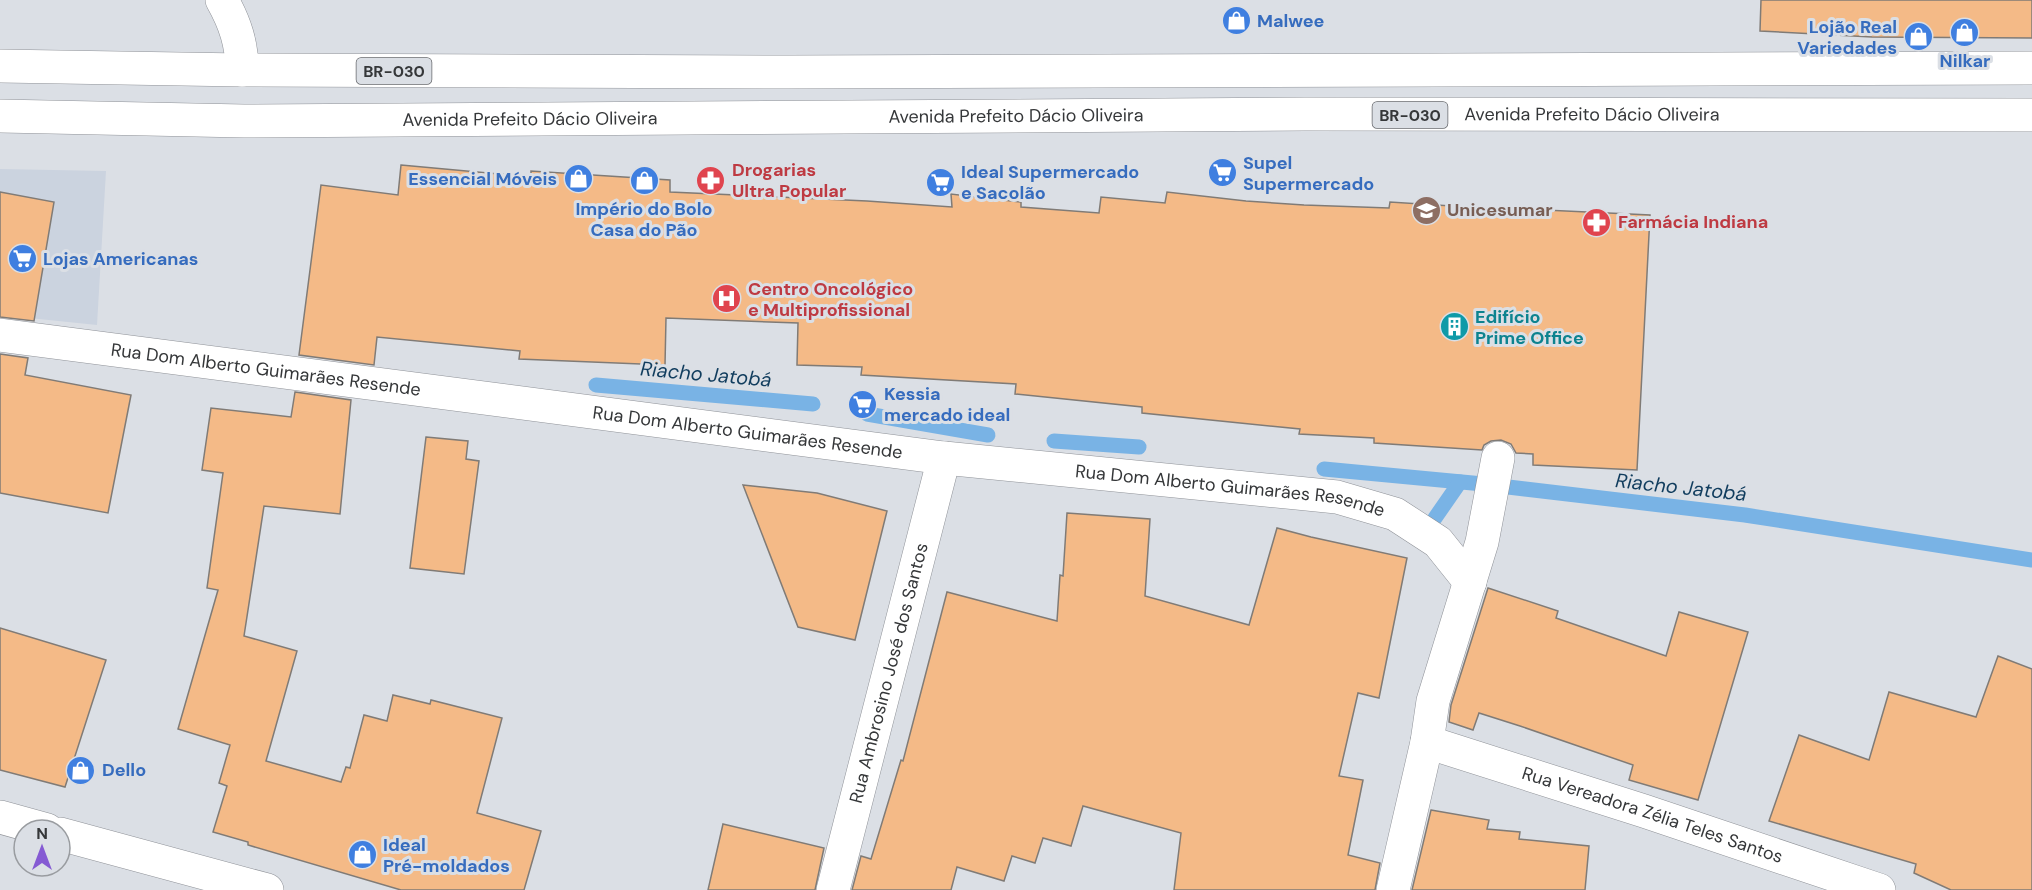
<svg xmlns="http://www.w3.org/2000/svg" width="2032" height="890" font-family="'DM Sans',sans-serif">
	<rect width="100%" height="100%" fill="#dbdfe5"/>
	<polygon fill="#cbd3df" points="0,169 106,171 97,325 0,315"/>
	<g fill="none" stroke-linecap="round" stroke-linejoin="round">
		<g stroke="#79b3e5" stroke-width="15">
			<polyline points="596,385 813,404"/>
			<polyline points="867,414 988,435"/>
			<polyline points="1054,441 1139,447"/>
			<polyline points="1324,469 1483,484 1745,515 2032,560"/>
			<polyline points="1435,518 1460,482"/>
		</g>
	</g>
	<g fill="#f4ba87" stroke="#807b76" stroke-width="1.5">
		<polygon points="1761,0 2032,0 2032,38 1872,37 1760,31"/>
		<polygon points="401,165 531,177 531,171 670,180 670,192 867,201 952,207 951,194 1021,202 1021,207 1099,213 1101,197 1165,203 1167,192 1246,201 1304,205 1389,208 1390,202 1545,212 1545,210 1650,215 1637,470 1533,465 1533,454 1516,453 1511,444 1501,440 1491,441 1484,445 1482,450 1374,443 1374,438 1299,434 1300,429 1142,413 1142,407 1015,394 1016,384 861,375 862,367 797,365 798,323 666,318 665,365 519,359 520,351 377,337 374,365 299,355 321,185 398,195"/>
		<polygon points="0,192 54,202 34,321 0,317"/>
		<polygon points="0,354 28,358 25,375 131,395 108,513 0,493"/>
		<polygon points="295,392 351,400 340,514 264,506 244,636 297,651 266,761 341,782 346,767 350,768 364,715 387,721 393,695 430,704 431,700 502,718 477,813 541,831 524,890 401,890 248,845 248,842 213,832 227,786 219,783 230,745 178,729 218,590 207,588 223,473 202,470 211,408 291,417"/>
		<polygon points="426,437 468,441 466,459 479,461 464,574 410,568"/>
		<polygon points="743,485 817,493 887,511 855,640 798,627"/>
		<polygon points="1067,513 1150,519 1145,596 1249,625 1277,528 1311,537 1407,558 1379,698 1358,693 1339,776 1363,780 1348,855 1380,863 1375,890 1174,890 1181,833 1083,806 1071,846 1043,838 1035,863 1012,856 1004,881 957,867 951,890 852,890 861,856 871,859 901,760 903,761 947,592 1057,621 1060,575 1063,576"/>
		<polygon points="1488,588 1558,611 1556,618 1666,656 1679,612 1748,632 1698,800 1629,780 1633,765 1520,726 1479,713 1473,730 1449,722 1451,705"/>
		<polygon points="0,628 106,660 65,787 0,770"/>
		<polygon points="1998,656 2032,669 2032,890 1951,890 1914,873 1916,864 1769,821 1799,735 1869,760 1889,692 1976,717"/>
		<polygon points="1431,810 1489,820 1487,829 1520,832 1519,839 1589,846 1585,890 1412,890"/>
		<polygon points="723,824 824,848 815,890 708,890"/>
	</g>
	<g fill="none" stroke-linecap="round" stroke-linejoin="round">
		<defs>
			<g id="minor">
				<path d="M222 0C235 23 242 44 242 70"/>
				<path id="s1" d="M0 335 944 458 1337 497 1395 514 1438 542 1470 582"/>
				<path id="s2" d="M1427 742 1644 811 1879 890"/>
				<polyline points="0,817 47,830"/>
				<polyline points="60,834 267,890"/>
				<path id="s3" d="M833 890 944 458"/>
				<polyline points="1393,890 1427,742 1433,701 1482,542 1498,458"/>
			</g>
			<g id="major">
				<polyline points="0,66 242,70 788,72 2032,68"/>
				<path id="s4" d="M0 116 244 121 1305 114 2032 115"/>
			</g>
		</defs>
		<use href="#minor" stroke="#8f9298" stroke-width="34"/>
		<use href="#major" stroke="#8f9298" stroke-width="34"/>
		<use href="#minor" stroke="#fff" stroke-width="33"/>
		<use href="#major" stroke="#fff" stroke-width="33"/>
	</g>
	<defs>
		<symbol id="shop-disc" viewBox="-11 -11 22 22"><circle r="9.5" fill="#3f7fe0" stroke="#dbdfe5"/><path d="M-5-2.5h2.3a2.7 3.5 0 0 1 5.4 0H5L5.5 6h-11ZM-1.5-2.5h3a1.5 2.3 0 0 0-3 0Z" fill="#fff"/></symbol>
		<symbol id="supermarket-disc" viewBox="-11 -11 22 22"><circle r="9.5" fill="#3f7fe0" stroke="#dbdfe5"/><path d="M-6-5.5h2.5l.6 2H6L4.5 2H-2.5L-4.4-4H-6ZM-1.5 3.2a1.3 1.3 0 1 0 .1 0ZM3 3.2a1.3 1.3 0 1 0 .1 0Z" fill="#fff"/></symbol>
		<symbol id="pharmacy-disc" viewBox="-11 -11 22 22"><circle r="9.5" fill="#e0444e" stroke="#dbdfe5"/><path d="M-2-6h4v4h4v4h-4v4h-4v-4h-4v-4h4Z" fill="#fff"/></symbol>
		<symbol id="university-disc" viewBox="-11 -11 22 22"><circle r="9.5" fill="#8d6e63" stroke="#dbdfe5"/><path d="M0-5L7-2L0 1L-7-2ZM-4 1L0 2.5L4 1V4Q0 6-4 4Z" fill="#fff"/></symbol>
		<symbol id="hospital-disc" viewBox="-11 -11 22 22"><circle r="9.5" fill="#e0444e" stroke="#dbdfe5"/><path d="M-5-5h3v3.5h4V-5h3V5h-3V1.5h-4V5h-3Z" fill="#fff"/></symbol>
		<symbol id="building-disc" viewBox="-11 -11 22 22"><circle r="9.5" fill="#0f9aa8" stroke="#dbdfe5"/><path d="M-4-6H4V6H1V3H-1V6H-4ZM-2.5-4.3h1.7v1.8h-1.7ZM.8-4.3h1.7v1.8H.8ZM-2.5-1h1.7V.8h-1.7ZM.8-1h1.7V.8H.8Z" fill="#fff"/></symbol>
	</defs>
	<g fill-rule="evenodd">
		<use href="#shop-disc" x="1220" y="4" width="33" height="33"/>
		<use href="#shop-disc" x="1948" y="16" width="33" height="33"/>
		<use href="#shop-disc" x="1902" y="20" width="33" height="33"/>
		<use href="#supermarket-disc" x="1206" y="156" width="33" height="33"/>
		<use href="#shop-disc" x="562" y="162" width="33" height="33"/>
		<use href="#shop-disc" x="628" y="164" width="33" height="33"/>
		<use href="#pharmacy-disc" x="694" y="164" width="33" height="33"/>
		<use href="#supermarket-disc" x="924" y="166" width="33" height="33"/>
		<use href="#university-disc" x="1410" y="194" width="33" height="33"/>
		<use href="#pharmacy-disc" x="1580" y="206" width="33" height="33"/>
		<use href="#supermarket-disc" x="6" y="242" width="33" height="33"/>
		<use href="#hospital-disc" x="710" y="282" width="33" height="33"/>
		<use href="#building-disc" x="1438" y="310" width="33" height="33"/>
		<use href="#supermarket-disc" x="846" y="388" width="33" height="33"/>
		<use href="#shop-disc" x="64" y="754" width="33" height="33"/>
		<use href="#shop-disc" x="346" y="838" width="33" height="33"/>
	</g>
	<g text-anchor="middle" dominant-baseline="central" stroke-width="6" stroke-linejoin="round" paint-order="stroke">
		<g fill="#dbdfe5" stroke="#67696d" stroke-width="1.5">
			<rect x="356.5" y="58" width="75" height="26" rx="4.5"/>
			<rect x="1372.5" y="102" width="75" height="26" rx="4.5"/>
		</g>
		<g font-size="16" font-weight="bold" fill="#353739">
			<text x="394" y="71">BR-030</text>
			<text x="1410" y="115">BR-030</text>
		</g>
		<g font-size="18" font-weight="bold" fill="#366cbe" stroke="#dbdfe5" text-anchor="start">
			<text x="1257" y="21">Malwee</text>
			<text x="1897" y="27" text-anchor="end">Lojão Real<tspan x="1897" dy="21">Variedades</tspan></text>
			<text x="1965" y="61" text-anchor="middle">Nilkar</text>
			<text x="1243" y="163">Supel<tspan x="1243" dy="21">Supermercado</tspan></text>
			<text x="961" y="172">Ideal Supermercado<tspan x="961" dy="21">e Sacolão</tspan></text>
			<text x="557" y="179" text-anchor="end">Essencial Móveis</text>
			<text x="644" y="209" text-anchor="middle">Império do Bolo<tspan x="644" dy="21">Casa do Pão</tspan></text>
			<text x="43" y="259">Lojas Americanas</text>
			<text x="884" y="394">Kessia<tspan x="884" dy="21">mercado ideal</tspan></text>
			<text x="102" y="770">Dello</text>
			<text x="383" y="845">Ideal<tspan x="383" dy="21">Pré-moldados</tspan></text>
		</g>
		<g font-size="18" fill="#353739" stroke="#dbdfe5">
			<text stroke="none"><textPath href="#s4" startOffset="1592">Avenida Prefeito Dácio Oliveira</textPath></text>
			<text stroke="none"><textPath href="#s4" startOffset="1016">Avenida Prefeito Dácio Oliveira</textPath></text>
			<text stroke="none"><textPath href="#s4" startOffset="530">Avenida Prefeito Dácio Oliveira</textPath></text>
			<text stroke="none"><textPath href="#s1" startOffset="268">Rua Dom Alberto Guimarães Resende</textPath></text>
			<text stroke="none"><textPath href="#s1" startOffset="754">Rua Dom Alberto Guimarães Resende</textPath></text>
			<text stroke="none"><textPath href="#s1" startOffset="1240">Rua Dom Alberto Guimarães Resende</textPath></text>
			<text stroke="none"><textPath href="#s3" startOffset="224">Rua Ambrosino José dos Santos</textPath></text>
			<text stroke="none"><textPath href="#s2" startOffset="237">Rua Vereadora Zélia Teles Santos</textPath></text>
		</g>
		<g font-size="18" font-weight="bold" fill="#be3a42" stroke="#dbdfe5" text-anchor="start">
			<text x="732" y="170">Drogarias<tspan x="732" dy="21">Ultra Popular</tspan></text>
			<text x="1618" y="222">Farmácia Indiana</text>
			<text x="748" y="289">Centro Oncológico<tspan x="748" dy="21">e Multiprofissional</tspan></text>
		</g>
		<g font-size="18" font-weight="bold" fill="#785e54" stroke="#dbdfe5" text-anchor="start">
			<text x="1447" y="210">Unicesumar</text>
		</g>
		<g font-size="18" font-weight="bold" fill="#0d838f" stroke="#dbdfe5" text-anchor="start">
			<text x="1475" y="317">Edifício<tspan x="1475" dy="21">Prime Office</tspan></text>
		</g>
		<g font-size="20" font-style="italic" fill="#113d5e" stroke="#dbdfe5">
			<text transform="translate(706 374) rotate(5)">Riacho Jatobá</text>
			<text transform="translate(1681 487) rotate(6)">Riacho Jatobá</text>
		</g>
	</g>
	<g transform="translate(42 848)"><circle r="28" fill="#dbdfe5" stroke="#999ca0" stroke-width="1.5"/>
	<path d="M0-4.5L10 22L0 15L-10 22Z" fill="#855ad3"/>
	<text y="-9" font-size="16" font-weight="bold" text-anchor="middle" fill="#353739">N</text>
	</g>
</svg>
